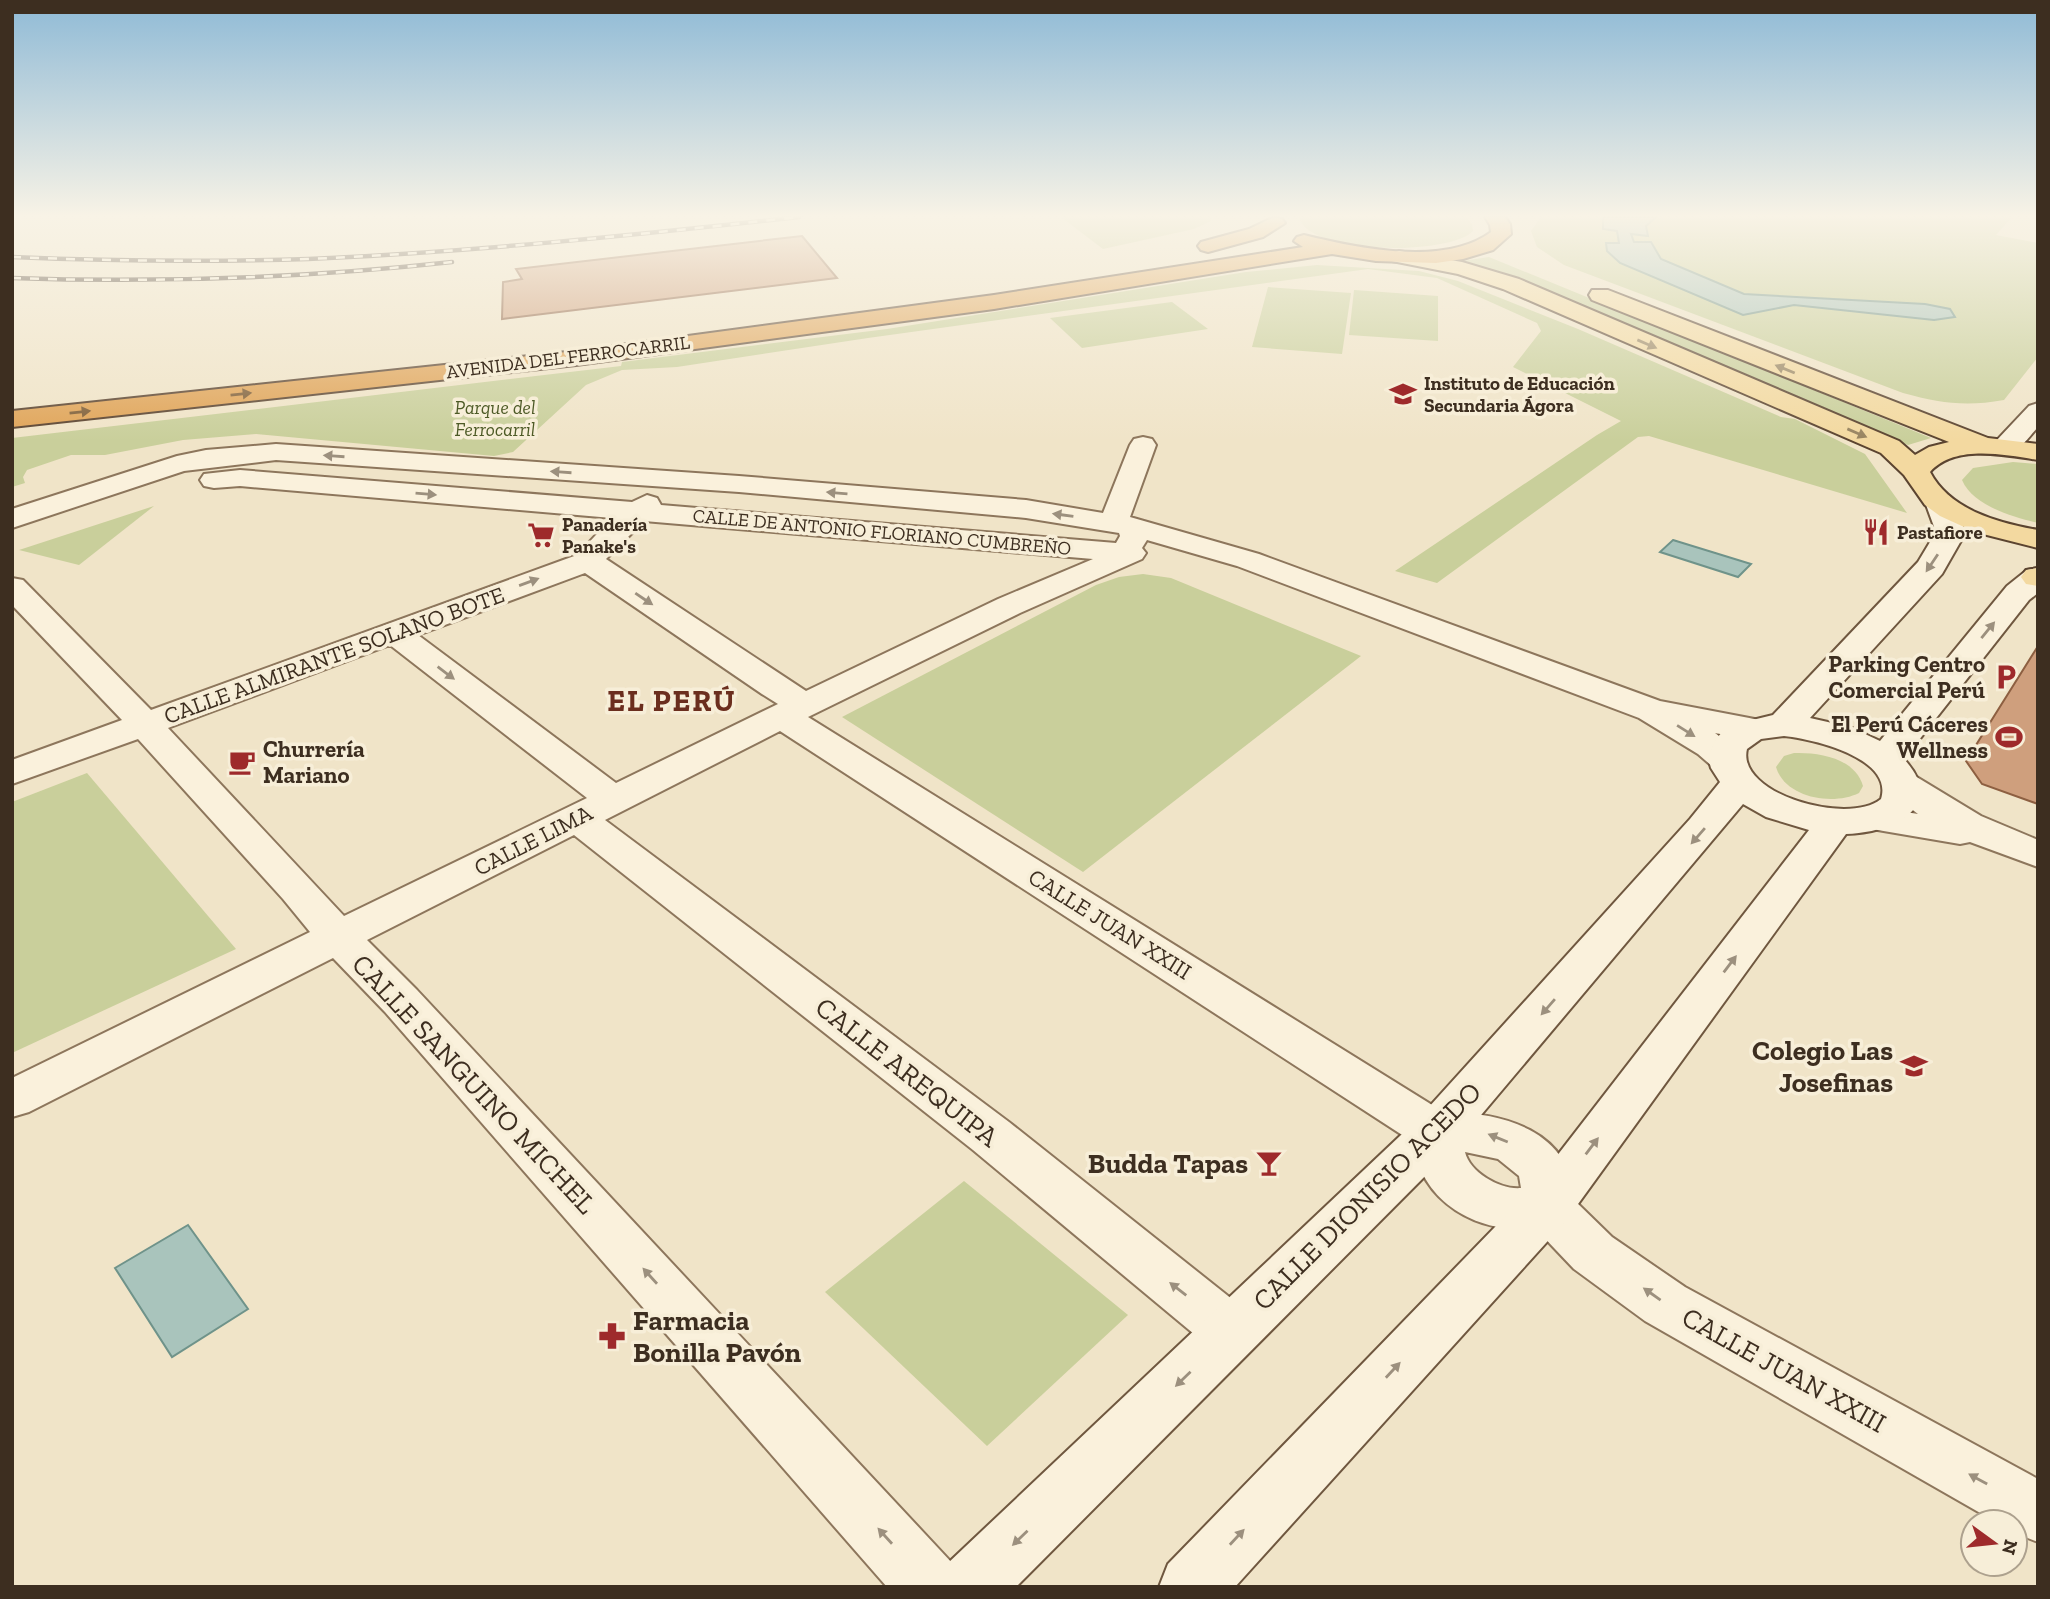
<svg xmlns="http://www.w3.org/2000/svg" width="2050" height="1599" font-family="'Zilla Slab',serif">
	<rect width="100%" height="100%" fill="#f0e4c8"/>
	<g fill="#c9cf9b">
		<polygon points="1061,217 1210,217 1211,221 1194,229 1103,249"/>
		<path d="M1299 217H1466L1472 224 1473 231C1449 256 1307 255 1299 217Z"/>
		<path d="M1541 217H2012L1996 235 2038 243V357L2004 400C1965 407 1940 403 1903 393L1564 265 1537 247 1531 231Z"/>
		<polygon points="1489,257 1931,438 1908,445 1462,261"/>
		<polygon points="1317,265 1419,271 1458,281 1578,329 1781,417 1795,419 1865,454 1907,513 1649,436 1638,437 1437,583 1395,571 1597,435 1621,421 1513,367 1541,331 1537,323 1437,278 1368,269 868,338 677,367 622,370 586,385 513,452 494,456 256,434 183,440 105,455 71,455 27,470 23,477 25,483 12,487 12,438 621,366 622,362 887,329 1246,272"/>
		<polygon points="1268,287 1351,293 1342,354 1252,347"/>
		<polygon points="1354,290 1438,296 1438,341 1349,335"/>
		<polygon points="1172,302 1208,329 1082,348 1050,318"/>
		<path d="M2013 462 2038 464V523C2013 517 1973 506 1962 480L1973 468Z"/>
		<polygon points="154,506 79,565 19,550"/>
		<polygon points="1143,574 1171,578 1361,656 1083,872 842,717 1096,585 1119,577"/>
		<path d="M1794 753C1819 752 1855 758 1863 786L1859 793C1833 806 1785 798 1776 767L1784 756Z"/>
		<polygon points="87,773 236,949 12,1053 12,802"/>
		<polygon points="964,1181 1128,1315 987,1446 825,1292"/>
	</g>
	<g fill="#a9c4bc" stroke="#6f938a" stroke-width="2">
		<polygon points="1603,217 1656,217 1646,226 1648,236 1631,234 1634,242 1651,242 1661,259 1744,294 1925,304 1950,309 1955,317 1934,320 1794,305 1743,315 1620,263 1607,251 1606,243 1619,243 1617,231 1603,229"/>
		<polygon points="1673,540 1751,564 1738,577 1660,552"/>
		<polygon points="188,1225 248,1309 172,1357 115,1268"/>
	</g>
	<g fill="#cf9f7d" stroke="#8d5f41" stroke-width="2">
		<polygon points="802,236 837,278 502,319 503,282 522,279 516,269"/>
		<polygon points="2038,646 2038,804 1982,784 1966,761"/>
	</g>
	<g fill="none" stroke-linecap="round" stroke-linejoin="round">
		<defs>
			<g id="street">
				<path d="M1143 437 1152 439 1156 445 1130 517 1259 554 1660 701 1765 721 1770 729 1765 737 1752 740 1715 733 1739 751 1745 759 1739 767 1726 770 1713 767 1698 754 1639 718 1237 566 1147 540 1142 548 1146 553 1142 559 1020 613 808 717 1445 1113C1501 1111 1573 1132 1573 1199L1612 1237 1685 1287 2038 1479V1542L2015 1533V1522H1996L1645 1321 1574 1269 1536 1229C1478 1234 1421 1203 1413 1142L780 731 605 820 1009 1122 1252 1315 1260 1332 1252 1349 1232 1357 1212 1349 973 1150 574 835 367 940 417 990 953 1564 962 1587H887L385 1012 333 958 29 1112 12 1117V1078L310 932 283 899 138 739 12 784V760L122 720 12 605V578L23 580 151 710 577 555 612 518 240 486 214 488 204 486 200 480 204 474 240 470 632 502 647 495 657 498 661 505 1116 543 1120 536 1119 533 1026 518 739 492 276 460 184 471 12 528V509L177 456 206 450 276 444 739 476 1026 500 1103 513 1130 445 1134 439ZM644 521 1093 559 998 599 806 691 606 559ZM585 573 762 694 778 704 616 783 418 635ZM390 645 587 798 344 916 168 728ZM1465 1152 1498 1159 1519 1176 1521 1188C1501 1190 1470 1173 1465 1152Z"/>
				<polygon points="1902,773 1915,776 1981,816 2038,840 2038,867 1970,842 1960,844 1860,827 1854,819 1860,811 1874,807 1918,814 1889,792 1883,784 1889,776"/>
			</g>
			<g id="secondary">
				<path d="M2038 403V427C2025 441 2016 458 1996 453L1992 447 1996 441 2029 406Z"/>
				<path d="M1939 493 1949 496 1966 532 1942 574 1810 718 1850 727 1880 741 2007 586 2027 570 2038 568V593L2029 600 1904 759C1949 808 1891 833 1846 834L1565 1222 1235 1587H1159L1168 1564 1529 1192 1809 830 1766 817 1743 804 1455 1146 1016 1587H938L947 1564 1419 1118 1690 819 1720 782 1711 768 1708 757 1716 739 1724 730 1736 724 1773 715 1918 562 1936 532 1925 502 1929 496ZM1784 736C1813 739 1894 758 1881 799 1848 826 1736 794 1747 749L1761 739Z"/>
			</g>
			<g id="primary">
				<path d="M1399 251 1462 262 1519 279 1899 441 1915 455 1929 447 1949 442 1592 300 1589 295 1592 290H1608L1988 438 2038 444V460C2005 455 1955 444 1930 472 1950 510 1998 523 2038 530V548L1975 532 1940 516 1925 505 1904 475 1881 453 1503 289 1458 274 1392 261 1389 257 1392 253Z"/>
				<polygon points="2038,568 2038,586 2026,584 2021,577 2026,570"/>
			</g>
			<g id="highway">
				<polygon points="1274,217 1282,219 1285,223 1263,237 1208,252 1201,250 1198,246 1201,242 1249,229"/>
				<path d="M1485 217H1505L1510 224 1511 234 1493 250 1463 259 1436 263 1376 261 1332 254 994 309 576 365 12 427V411L576 351 994 295 1303 247 1294 241 1297 237 1304 235C1357 248 1444 267 1491 232L1490 225Z"/>
			</g>
		</defs>
		<use href="#street" stroke="#8d765c" stroke-width="4"/>
		<use href="#secondary" stroke="#6f573f" stroke-width="4"/>
		<use href="#primary" stroke="#5b4430" stroke-width="4"/>
		<use href="#highway" stroke="#5b4430" stroke-width="4"/>
		<use href="#street" fill="#faf1dc" fill-rule="evenodd"/>
		<use href="#secondary" fill="#faf1dc" fill-rule="evenodd"/>
		<use href="#primary" fill="#f3d9a0" fill-rule="evenodd"/>
		<use href="#highway" fill="#e0a458" fill-rule="evenodd"/>
		<defs>
			<g id="rail">
				<path d="M12 257C111 261 209 262 308 259 472 252 636 235 799 217"/>
				<path d="M12 278C159 283 305 278 452 262"/>
			</g>
		</defs>
		<use href="#rail" stroke="#3d2e20" stroke-width="4.5"/>
		<use href="#rail" stroke="#f7eed8" stroke-width="2.5" stroke-dasharray="9" stroke-linecap="butt"/>
	</g>
	<defs><path id="oneway-solid" d="M-6-.8H1V-3.2L6.5 0L1 3.2V.8H-6Z" transform="scale(1.75)"/></defs>
	<g fill="#988460">
		<use href="#oneway-solid" transform="translate(1647 344) rotate(23)"/>
		<use href="#oneway-solid" transform="translate(1785 369) rotate(-158)"/>
		<use href="#oneway-solid" transform="translate(1857 433) rotate(23)"/>
	</g>
	<g fill="#7e5d36">
		<use href="#oneway-solid" transform="translate(241 394) rotate(-6)"/>
		<use href="#oneway-solid" transform="translate(80 412) rotate(-6)"/>
	</g>
	<g fill="#9c907e">
		<use href="#oneway-solid" transform="translate(334 456) rotate(-176)"/>
		<use href="#oneway-solid" transform="translate(561 472) rotate(-176)"/>
		<use href="#oneway-solid" transform="translate(837 493) rotate(-175)"/>
		<use href="#oneway-solid" transform="translate(426 494) rotate(5)"/>
		<use href="#oneway-solid" transform="translate(1063 515) rotate(-172)"/>
		<use href="#oneway-solid" transform="translate(1932 563) rotate(124)"/>
		<use href="#oneway-solid" transform="translate(529 582) rotate(-20)"/>
		<use href="#oneway-solid" transform="translate(644 599) rotate(34)"/>
		<use href="#oneway-solid" transform="translate(1988 630) rotate(-51)"/>
		<use href="#oneway-solid" transform="translate(446 673) rotate(37)"/>
		<use href="#oneway-solid" transform="translate(1686 731) rotate(32)"/>
		<use href="#oneway-solid" transform="translate(1698 836) rotate(131)"/>
		<use href="#oneway-solid" transform="translate(1730 964) rotate(-53)"/>
		<use href="#oneway-solid" transform="translate(1548 1007) rotate(131)"/>
		<use href="#oneway-solid" transform="translate(1498 1138) rotate(-158)"/>
		<use href="#oneway-solid" transform="translate(1592 1146) rotate(-53)"/>
		<use href="#oneway-solid" transform="translate(650 1276) rotate(-132)"/>
		<use href="#oneway-solid" transform="translate(1178 1289) rotate(-142)"/>
		<use href="#oneway-solid" transform="translate(1652 1294) rotate(-145)"/>
		<use href="#oneway-solid" transform="translate(1393 1370) rotate(-47)"/>
		<use href="#oneway-solid" transform="translate(1183 1379) rotate(136)"/>
		<use href="#oneway-solid" transform="translate(1978 1479) rotate(-151)"/>
		<use href="#oneway-solid" transform="translate(885 1536) rotate(-132)"/>
		<use href="#oneway-solid" transform="translate(1237 1537) rotate(-47)"/>
		<use href="#oneway-solid" transform="translate(1020 1538) rotate(136)"/>
	</g>
	<linearGradient id="sky" x2="0" y2="1"><stop stop-color="#8fbad6"/><stop offset="0.49" stop-color="#f8f3e6"/><stop offset="1" stop-color="#f8f3e6" stop-opacity="0"/></linearGradient>
	<rect width="2050" height="441" fill="url(#sky)"/>
	<defs>
		<symbol id="school-bare" viewBox="-9 -9 18 18"><path d="M0-5L7-2L0 1L-7-2ZM-4 1L0 2.5L4 1V4Q0 6-4 4Z" fill="#9e2a2b" stroke="#f7eed8" stroke-width="2.5" paint-order="stroke"/></symbol>
		<symbol id="restaurant-bare" viewBox="-9 -9 18 18"><path d="M-5-6h1v4h1v-4h1v4h1v-4h1v5L-1.5 .5V6h-2V.5L-5-1ZM5-6V6H3V1.5H1.5Q1.5-4 5-6Z" fill="#9e2a2b" stroke="#f7eed8" stroke-width="2.5" paint-order="stroke"/></symbol>
		<symbol id="supermarket-bare" viewBox="-9 -9 18 18"><path d="M-6-5.5h2.5l.6 2H6L4.5 2H-2.5L-4.4-4H-6ZM-1.5 3.2a1.3 1.3 0 1 0 .1 0ZM3 3.2a1.3 1.3 0 1 0 .1 0Z" fill="#9e2a2b" stroke="#f7eed8" stroke-width="2.5" paint-order="stroke"/></symbol>
		<symbol id="parking-bare" viewBox="-9 -9 18 18"><path d="M-3.5-5.5H1a3.5 3.5 0 0 1 0 7H-1V5.5H-3.5ZM-1-3.4V-.6H.8a1.4 1.4 0 0 0 0-2.8Z" fill="#9e2a2b" stroke="#f7eed8" stroke-width="2.5" paint-order="stroke"/></symbol>
		<symbol id="stadium-bare" viewBox="-9 -9 18 18"><path d="M0-5a6.5 5 0 1 0 0 10a6.5 5 0 1 0 0-10ZM-3.5-1.8h7v3.6h-7Z" fill="#9e2a2b" stroke="#f7eed8" stroke-width="2.5" paint-order="stroke"/></symbol>
		<symbol id="cafe-bare" viewBox="-9 -9 18 18"><path d="M-5.5-4.5H6V0H3Q3 3.5 0 3.5H-2.5Q-5.5 3.5-5.5 0ZM3-3.2v2h1.7v-2ZM-6 4.5H4V6H-6Z" fill="#9e2a2b" stroke="#f7eed8" stroke-width="2.5" paint-order="stroke"/></symbol>
		<symbol id="bar-bare" viewBox="-9 -9 18 18"><path d="M-6-5H6L.8 .8V4.5H3.5V6h-7V4.5H-.8V.8Z" fill="#9e2a2b" stroke="#f7eed8" stroke-width="2.5" paint-order="stroke"/></symbol>
		<symbol id="pharmacy-bare" viewBox="-9 -9 18 18"><path d="M-2-6h4v4h4v4h-4v4h-4v-4h-4v-4h4Z" fill="#9e2a2b" stroke="#f7eed8" stroke-width="2.5" paint-order="stroke"/></symbol>
	</defs>
	<g fill-rule="evenodd">
		<use href="#school-bare" x="1384" y="375" width="38" height="38"/>
		<use href="#restaurant-bare" x="1857" y="513" width="38" height="38"/>
		<use href="#supermarket-bare" x="522" y="516" width="38" height="38"/>
		<use href="#parking-bare" x="1987" y="658" width="38" height="38"/>
		<use href="#stadium-bare" x="1990" y="718" width="38" height="38"/>
		<use href="#cafe-bare" x="223" y="743" width="38" height="38"/>
		<use href="#school-bare" x="1895" y="1047" width="38" height="38"/>
		<use href="#bar-bare" x="1250" y="1144" width="38" height="38"/>
		<use href="#pharmacy-bare" x="593" y="1317" width="38" height="38"/>
	</g>
	<g text-anchor="middle" dominant-baseline="central" stroke-width="7" stroke-linejoin="round" paint-order="stroke">
		<g font-size="19" fill="#3d2e20" stroke="#f7eed8">
			<text transform="translate(568 357) rotate(-7)">AVENIDA DEL FERROCARRIL</text>
			<text transform="translate(882 532) rotate(5)">CALLE DE ANTONIO FLORIANO CUMBREÑO</text>
		</g>
		<g font-size="19" font-weight="bold" fill="#3d2e20" stroke="#f7eed8" text-anchor="start">
			<text x="1424" y="383">Instituto de Educación<tspan x="1424" dy="22">Secundaria Ágora</tspan></text>
			<text x="562" y="524">Panadería<tspan x="562" dy="22">Panake's</tspan></text>
			<text x="1897" y="532">Pastafiore</text>
		</g>
		<g font-size="19" font-style="italic" fill="#4d5a26" stroke="#f7eed8">
			<text x="495" y="407">Parque del<tspan x="495" dy="22">Ferrocarril</tspan></text>
		</g>
		<g font-size="23" fill="#3d2e20" stroke="#f7eed8">
			<text transform="translate(334 655) rotate(-20)">CALLE ALMIRANTE SOLANO BOTE</text>
			<text transform="translate(533 840) rotate(-27)">CALLE LIMA</text>
			<text transform="translate(1110 924) rotate(32)">CALLE JUAN XXIII</text>
		</g>
		<g font-size="23" font-weight="bold" fill="#3d2e20" stroke="#f7eed8" text-anchor="end">
			<text x="1985" y="664">Parking Centro<tspan x="1985" dy="26">Comercial Perú</tspan></text>
			<text x="1988" y="724">El Perú Cáceres<tspan x="1988" dy="26">Wellness</tspan></text>
			<text x="263" y="749" text-anchor="start">Churrería<tspan x="263" dy="26">Mariano</tspan></text>
		</g>
		<g font-size="28" font-weight="bold" fill="#3d2e20" stroke="#f7eed8" text-anchor="end">
			<text x="1893" y="1050">Colegio Las<tspan x="1893" dy="32">Josefinas</tspan></text>
			<text x="1248" y="1163">Budda Tapas</text>
			<text x="633" y="1320" text-anchor="start">Farmacia<tspan x="633" dy="32">Bonilla Pavón</tspan></text>
		</g>
		<g font-size="28" fill="#3d2e20" stroke="#f7eed8">
			<text transform="translate(907 1072) rotate(38)">CALLE AREQUIPA</text>
			<text transform="translate(474 1084) rotate(47)">CALLE SANGUINO MICHEL</text>
			<text transform="translate(1367 1196) rotate(-45)">CALLE DIONISIO ACEDO</text>
			<text transform="translate(1784 1370) rotate(29)">CALLE JUAN XXIII</text>
		</g>
		<g font-size="30" font-weight="bold" letter-spacing="2" fill="#6b2e1e" stroke="#f7eed8">
			<text x="672" y="701">EL PERÚ</text>
		</g>
	</g>
	<rect width="2050" height="1599" fill="none" stroke="#3d2e20" stroke-width="28"/>
	<g transform="translate(1994 1543) rotate(105)"><circle r="33" fill="#f7eed8" stroke="#ada18e" stroke-width="2"/>
	<path d="M0-5L12 26L0 18L-12 26Z" fill="#9e2a2b"/>
	<text y="-10" font-size="19" font-weight="bold" text-anchor="middle" fill="#3d2e20">N</text>
	</g>
</svg>
